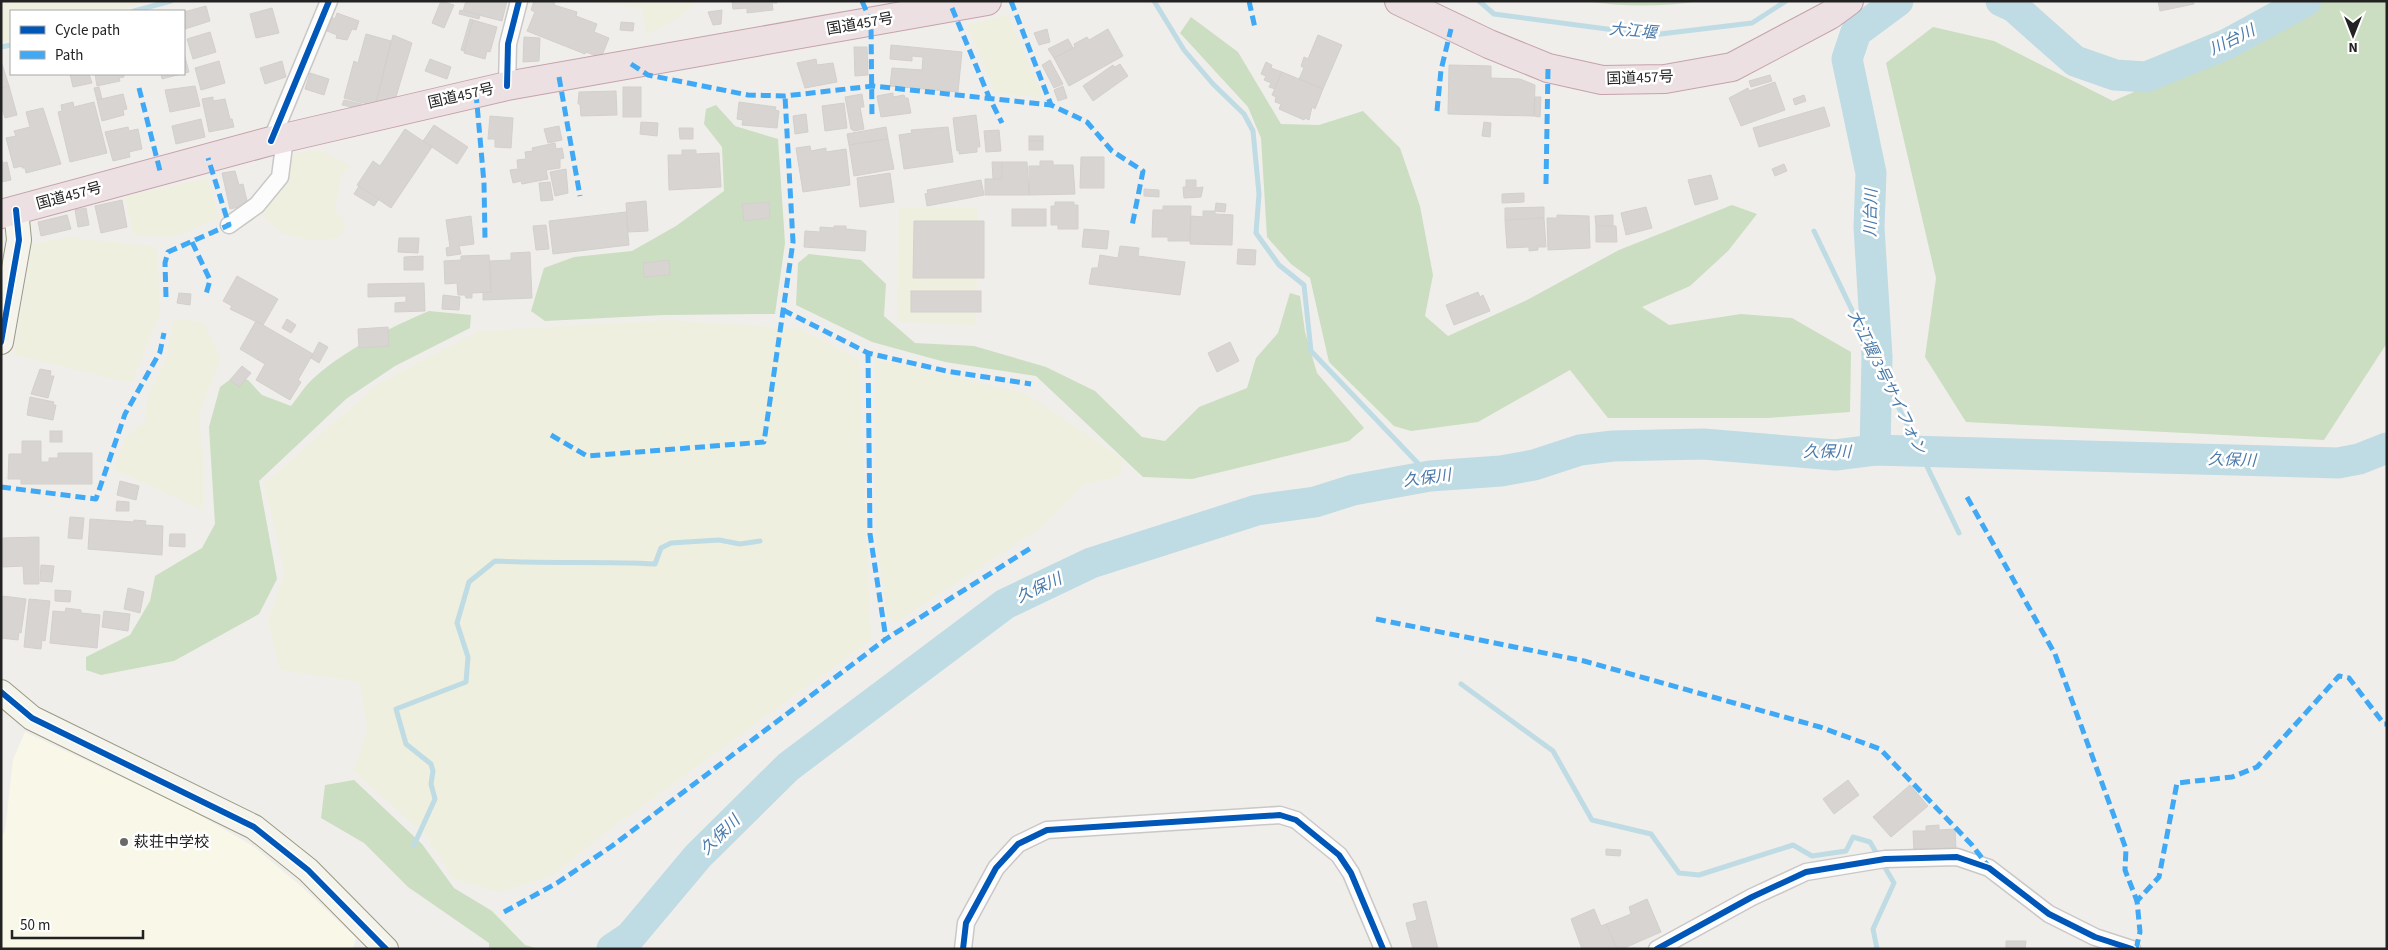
<svg xmlns="http://www.w3.org/2000/svg" width="2388" height="950" font-family="'Source Sans 3','Noto Sans JP',sans-serif">
	<rect width="100%" height="100%" fill="#f0eeeb"/>
	<polygon fill="#f8f7e8" points="25,732 185,807 253,846 303,888 356,938 353,949 1,949 1,838 5,831 13,760"/>
	<g fill="#efefdf">
		<polygon points="1,1 151,1 115,11 11,11 11,40 1,43"/>
		<polygon points="599,1 696,1 683,15 646,35 642,8 598,3"/>
		<polygon points="1008,15 1044,98 995,93 967,24"/>
		<polygon points="318,150 350,165 341,176 335,209 346,224 339,238 311,240 281,233 258,211 285,183 294,153"/>
		<polygon points="208,178 219,218 173,237 133,235 125,196"/>
		<polygon points="899,207 978,208 976,326 897,321"/>
		<polygon points="69,237 157,247 160,313 132,383 14,355 33,244"/>
		<polygon points="174,318 204,323 221,358 199,414 203,458 203,510 113,469 126,437 145,421 149,391 166,360"/>
		<polygon points="669,320 800,329 859,359 871,640 605,833 553,875 500,892 453,879 426,835 353,771 367,730 360,682 280,670 268,620 285,573 264,484 379,383 479,331"/>
		<polygon points="875,359 1025,393 1123,459 1119,477 1084,484 1039,529 896,622 887,617 875,531"/>
	</g>
	<g fill="#cbdec1">
		<path d="M1584 1H1701C1662 7 1624 7 1584 1Z"/>
		<polygon points="2284,1 2387,1 2387,343 2324,440 1966,422 1925,357 1936,278 1886,63 1933,27 1994,41 2113,101 2197,65"/>
		<polygon points="1191,17 1238,52 1281,124 1319,125 1363,111 1400,148 1420,206 1433,275 1425,316 1448,336 1527,300 1619,250 1732,205 1757,214 1728,251 1690,286 1642,307 1669,325 1741,314 1792,318 1851,352 1850,412 1768,418 1608,418 1570,370 1478,422 1411,431 1394,426 1329,362 1310,278 1291,264 1267,237 1261,138 1248,107 1180,33"/>
		<polygon points="716,105 735,126 778,139 785,243 775,314 664,315 545,321 531,311 544,268 574,257 632,251 676,226 724,191 722,147 704,124 706,109"/>
		<polygon points="809,254 861,260 886,284 884,316 915,343 974,346 1046,367 1095,391 1142,437 1165,441 1199,407 1247,388 1256,358 1278,333 1290,293 1300,296 1305,332 1317,373 1364,428 1349,441 1192,479 1143,477 1036,376 945,362 872,342 796,305 798,263"/>
		<path d="M429 311 471 315 470 328 395 366 346 399 259 481 277 579 259 614 174 661 101 675 86 670V657L130 635 150 601 155 576 202 548 215 524 209 427 220 387 236 375 248 380 262 395 291 406C299 396 306 384 316 376 347 349 391 327 429 311Z"/>
		<polygon points="354,780 422,844 454,888 492,911 525,945 539,949 489,949 489,943 408,887 364,843 321,818 325,785"/>
	</g>
	<g fill="none" stroke-linecap="round" stroke-linejoin="round">
		<g stroke="#bfdbe3" stroke-width="5">
			<polyline points="1154,1 1184,50 1213,84 1244,114 1253,131 1259,194 1256,233 1279,265 1304,285 1311,351 1430,476"/>
			<polyline points="1479,1 1494,14 1652,35 1752,23 1786,1"/>
			<polyline points="134,11 171,1"/>
			<polyline points="1,47 11,45"/>
			<polyline points="1814,231 1959,533"/>
			<polyline points="1461,684 1553,751 1592,820 1651,834 1679,873 1699,875 1793,845 1812,856 1846,851 1853,837 1870,842 1894,883 1873,929 1877,949"/>
			<path d="M414 845 435 799 431 784 433 771 431 764 406 744 396 709 466 682 468 657 457 623 469 582 495 561C548 564 601 561 655 564L661 548 671 543 719 540 740 544 760 541"/>
		</g>
		<g stroke="#bfdbe3" stroke-width="31">
			<polyline points="2001,1 2014,7 2075,61 2115,75 2146,77 2227,44 2306,1"/>
			<polyline points="1875,450 1877,357 1869,227 1871,173 1847,59 1856,32 1898,1"/>
			<polyline points="612,949 630,937 698,856 788,767 1005,604 1091,563 1257,510 1315,502 1353,490 1430,476 1501,471 1534,465 1580,450 1613,446 1703,444 1835,455 1875,450 2338,463 2359,459 2387,448"/>
		</g>
	</g>
	<g fill="#d7d4d2" stroke="#d3d0cc">
		<polygon points="441,1 454,5 444,28 432,23"/>
		<polygon points="466,1 507,1 502,21 463,11"/>
		<polygon points="534,1 555,1 554,5 577,12 576,16 597,24 594,32 609,38 601,58 586,52 585,54 527,31 535,12 531,10"/>
		<polygon points="732,1 777,1 777,3 772,3 773,10 747,13 747,8 733,9"/>
		<polygon points="2158,1 2193,1 2194,4 2160,11"/>
		<polygon points="206,6 210,21 185,29 184,12"/>
		<polygon points="272,8 279,33 256,38 250,14"/>
		<polygon points="460,10 480,15 479,19 459,14"/>
		<polygon points="722,10 721,24 713,25 708,12"/>
		<polygon points="337,13 359,21 356,30 352,29 347,40 336,38 337,35 327,31 332,17 335,19"/>
		<polygon points="470,19 473,20 464,51 461,50"/>
		<polygon points="473,20 497,27 490,52 487,51 485,59 464,53"/>
		<polygon points="621,22 634,23 633,31 620,30"/>
		<polygon points="1047,29 1050,42 1039,45 1034,33"/>
		<polygon points="1108,29 1123,56 1069,86 1054,58 1075,47 1074,44 1087,37 1089,40"/>
		<polygon points="210,32 216,52 193,59 187,39"/>
		<polygon points="366,34 391,41 375,106 344,98 354,61 358,63"/>
		<polygon points="393,35 412,43 395,100 376,104"/>
		<polygon points="1318,35 1342,45 1323,89 1299,79 1304,68 1301,66 1304,57 1308,59"/>
		<polygon points="524,37 540,38 539,61 523,62"/>
		<polygon points="1068,39 1073,48 1054,58 1048,49"/>
		<polygon points="891,45 962,52 958,92 890,86 892,68 922,70 923,57 912,56 912,61 890,59"/>
		<polygon points="854,47 867,47 868,75 855,76"/>
		<polygon points="184,53 189,72 162,79 161,74 184,74"/>
		<polygon points="430,59 451,67 447,79 425,71"/>
		<polygon points="816,59 817,65 833,63 837,82 805,88 797,63"/>
		<polygon points="1050,60 1063,84 1054,88 1042,65"/>
		<polygon points="1,61 9,86 1,88"/>
		<polygon points="219,61 225,83 201,90 195,68"/>
		<polygon points="282,61 286,77 265,84 260,68"/>
		<polygon points="1266,62 1272,65 1271,68 1282,72 1275,89 1269,87 1271,83 1264,80 1266,76 1261,74"/>
		<polygon points="1120,64 1128,76 1093,101 1083,86 1113,65 1115,67"/>
		<polygon points="1449,65 1491,66 1491,78 1520,79 1535,85 1534,116 1448,114"/>
		<polygon points="1282,72 1323,89 1315,109 1312,107 1309,120 1305,118 1304,120 1279,109 1281,104 1275,102 1276,97 1272,95"/>
		<polygon points="310,73 329,79 324,95 305,89"/>
		<polygon points="70,74 89,74 92,83 73,87"/>
		<polygon points="95,74 124,74 124,77 119,78 120,81 97,86"/>
		<polygon points="1770,75 1772,81 1751,87 1749,81"/>
		<polygon points="1775,82 1785,110 1741,126 1729,98 1748,88 1749,91"/>
		<polygon points="9,86 17,115 5,118 1,105 1,88"/>
		<polygon points="195,86 200,106 170,112 165,90"/>
		<polygon points="1063,86 1067,98 1058,101 1054,90"/>
		<polygon points="99,87 102,99 97,100 94,88"/>
		<rect x="623" y="87" width="18" height="30"/>
		<polygon points="616,91 617,115 581,116 580,104 578,104 579,92"/>
		<polygon points="893,93 893,97 904,95 905,98 908,98 911,113 881,117 877,96"/>
		<polygon points="123,94 127,109 123,110 124,115 102,121 97,100"/>
		<polygon points="862,94 864,107 860,107 864,129 854,131 851,129 845,97"/>
		<polygon points="1804,95 1806,101 1795,105 1793,99"/>
		<polygon points="213,97 213,101 225,99 230,119 232,119 234,127 209,132 202,99"/>
		<polygon points="1535,97 1541,97 1540,117 1534,116"/>
		<polygon points="344,100 362,104 361,109 342,105"/>
		<polygon points="73,102 74,107 94,102 107,153 70,162 58,112 62,111 61,105"/>
		<polygon points="739,102 776,107 775,110 779,111 777,128 742,125 743,120 737,119"/>
		<polygon points="844,103 847,128 825,131 822,106"/>
		<polygon points="1824,107 1830,126 1759,147 1753,128"/>
		<polygon points="43,108 61,164 26,173 25,168 22,168 22,166 14,168 6,138 16,136 14,131 30,127 26,112"/>
		<polygon points="806,114 808,132 795,134 793,116"/>
		<polygon points="976,115 980,147 977,147 977,152 959,154 959,150 957,151 953,118"/>
		<polygon points="490,116 513,118 511,148 495,147 495,139 488,139"/>
		<polygon points="201,119 205,137 176,144 172,126"/>
		<polygon points="641,122 658,123 657,136 640,134"/>
		<polygon points="1484,122 1491,123 1490,137 1482,136"/>
		<polygon points="434,125 468,147 457,164 423,141"/>
		<polygon points="559,126 562,140 548,143 544,129"/>
		<polygon points="128,127 129,131 138,129 142,149 129,152 130,157 113,161 105,132"/>
		<polygon points="886,127 888,139 849,145 847,134"/>
		<polygon points="948,127 953,162 904,169 899,135 912,133 911,130"/>
		<polygon points="679,128 693,128 693,139 680,139"/>
		<polygon points="405,129 432,147 391,208 357,185 373,161 380,166"/>
		<polygon points="999,130 1001,151 986,152 984,131"/>
		<rect x="1029" y="136" width="14" height="5"/>
		<polygon points="888,139 894,169 854,176 849,145"/>
		<rect x="1029" y="141" width="14" height="9"/>
		<polygon points="555,143 556,149 562,148 564,158 560,159 560,168 546,170 548,179 522,184 521,181 513,183 510,170 518,169 517,160 526,159 525,152 533,151 532,148"/>
		<polygon points="810,146 811,151 826,148 826,152 846,149 850,185 803,192 796,148"/>
		<polygon points="682,150 696,150 696,154 719,153 721,187 669,190 668,155 682,155"/>
		<polygon points="1081,157 1104,157 1104,188 1080,188"/>
		<polygon points="1,158 3,163 7,162 11,180 1,182"/>
		<polygon points="1040,161 1053,161 1053,165 1073,165 1075,194 1029,195 1029,166 1040,166"/>
		<polygon points="992,162 1002,162 1002,179 993,179"/>
		<polygon points="1002,162 1027,162 1029,195 985,195 985,179 1002,179"/>
		<polygon points="1784,164 1787,171 1775,176 1772,169"/>
		<polygon points="566,169 568,193 555,196 550,172"/>
		<polygon points="235,171 239,185 243,184 248,205 230,209 222,173"/>
		<polygon points="890,173 894,202 860,207 857,178"/>
		<polygon points="1711,175 1718,199 1695,205 1688,180"/>
		<polygon points="981,180 984,195 927,206 925,194 928,193 927,190"/>
		<polygon points="1186,180 1196,180 1196,188 1203,187 1201,197 1184,198 1183,187 1186,187"/>
		<polygon points="550,182 553,200 541,201 539,183"/>
		<polygon points="359,186 379,199 374,206 354,194"/>
		<polygon points="1144,189 1159,190 1159,197 1144,196"/>
		<polygon points="1524,193 1524,202 1502,203 1502,194"/>
		<polygon points="122,200 127,227 101,233 95,206"/>
		<polygon points="646,201 648,231 628,232 626,203"/>
		<polygon points="769,202 770,218 744,221 742,204"/>
		<polygon points="1055,202 1074,202 1074,205 1078,205 1078,229 1058,229 1058,225 1051,225 1051,206 1055,206"/>
		<polygon points="1216,203 1226,204 1225,212 1215,211"/>
		<polygon points="1163,206 1191,206 1190,241 1168,241 1168,237 1152,237 1153,210 1163,210"/>
		<polygon points="1544,207 1544,218 1505,220 1505,208"/>
		<polygon points="1646,207 1652,228 1626,235 1621,213"/>
		<polygon points="86,208 89,225 78,227 75,210"/>
		<rect x="1012" y="209" width="34" height="17"/>
		<polygon points="1203,211 1215,211 1215,214 1233,215 1232,245 1190,244 1191,216 1203,217"/>
		<polygon points="626,212 629,245 553,254 549,221"/>
		<polygon points="67,215 71,229 41,236 38,222"/>
		<polygon points="1557,215 1589,216 1590,248 1548,250 1547,218 1557,218"/>
		<polygon points="1613,215 1613,226 1596,226 1595,216"/>
		<polygon points="471,216 474,244 459,246 461,254 447,256 446,248 450,247 446,220"/>
		<polygon points="1544,218 1546,247 1538,247 1538,250 1529,251 1529,247 1507,248 1505,220"/>
		<polygon points="914,221 984,221 984,278 913,278"/>
		<polygon points="546,225 549,249 536,250 533,226"/>
		<polygon points="834,226 846,226 846,229 866,231 865,251 804,247 805,231 820,232 820,227 834,228"/>
		<polygon points="1596,226 1616,226 1617,242 1596,242"/>
		<polygon points="1084,229 1109,231 1107,249 1082,247"/>
		<polygon points="399,238 419,238 418,253 398,252"/>
		<polygon points="1120,246 1139,248 1138,256 1185,262 1180,295 1089,284 1092,268 1098,268 1100,255 1118,258"/>
		<polygon points="1238,249 1256,250 1255,265 1237,264"/>
		<polygon points="530,252 532,298 483,300 483,292 491,292 490,261 511,260 511,253"/>
		<polygon points="489,255 491,292 472,293 472,298 466,298 465,295 458,295 457,283 445,284 444,261 461,260 461,256"/>
		<polygon points="423,256 423,270 404,270 404,257"/>
		<polygon points="669,260 670,275 644,277 643,263"/>
		<polygon points="237,276 278,299 263,325 230,309 232,306 223,301"/>
		<polygon points="424,283 425,311 395,312 395,303 406,302 406,296 368,297 368,284"/>
		<rect x="911" y="291" width="70" height="21"/>
		<polygon points="1478,292 1480,297 1483,295 1490,311 1454,325 1446,305"/>
		<polygon points="179,293 191,294 190,305 177,303"/>
		<polygon points="443,295 460,297 459,310 442,309"/>
		<polygon points="287,319 296,325 291,333 282,328"/>
		<polygon points="256,321 313,354 298,380 301,382 290,400 256,380 265,364 240,349"/>
		<polygon points="388,327 389,346 359,348 358,329"/>
		<polygon points="319,342 328,347 319,363 311,358"/>
		<polygon points="1230,342 1239,361 1217,372 1208,353"/>
		<polygon points="242,366 251,373 239,387 230,380"/>
		<polygon points="40,369 51,371 50,376 54,376 48,398 31,394"/>
		<polygon points="30,397 54,402 53,405 56,405 53,420 27,415"/>
		<rect x="50" y="431" width="12" height="11"/>
		<polygon points="22,441 41,441 41,462 49,462 49,458 58,458 58,453 92,453 92,484 21,484 21,479 8,479 9,454 22,454"/>
		<polygon points="120,481 139,486 136,500 117,495"/>
		<polygon points="117,501 129,502 129,511 116,511"/>
		<polygon points="70,517 84,518 82,539 68,538"/>
		<polygon points="90,519 134,522 134,520 146,521 145,525 163,526 162,555 88,549"/>
		<polygon points="170,534 185,534 185,547 169,546"/>
		<polygon points="39,537 39,584 24,584 23,566 3,567 3,538"/>
		<polygon points="41,565 54,566 52,582 40,581"/>
		<polygon points="128,588 144,592 140,613 124,609"/>
		<polygon points="55,590 71,591 70,602 55,601"/>
		<polygon points="3,596 26,599 21,633 19,632 18,640 1,638"/>
		<polygon points="29,599 50,601 45,641 42,640 41,649 24,647"/>
		<polygon points="66,608 81,610 81,613 100,615 97,648 50,643 53,611 65,612"/>
		<polygon points="104,611 130,614 128,631 102,627"/>
		<polygon points="1848,780 1859,795 1834,814 1823,799"/>
		<polygon points="1910,785 1928,806 1891,837 1873,817"/>
		<polygon points="1939,825 1939,830 1955,829 1956,849 1914,851 1913,831 1926,831 1926,826"/>
		<polygon points="1606,849 1621,850 1620,856 1606,855"/>
		<polygon points="1647,899 1661,932 1622,949 1617,949 1606,924 1631,914 1629,907"/>
		<polygon points="1426,901 1438,949 1413,949 1406,923 1417,920 1413,904"/>
		<polygon points="1594,909 1601,926 1606,924 1617,949 1582,949 1571,919"/>
		<polygon points="2006,941 2026,941 2025,949 2006,949"/>
	</g>
	<g fill="none" stroke-linecap="round" stroke-linejoin="round">
		<defs>
			<g id="street">
				<polyline points="507,86 508,44 519,1"/>
				<polyline points="271,141 329,1"/>
				<polyline points="229,225 257,205 280,177 285,138"/>
				<polyline points="963,949 966,923 996,868 1018,844 1047,830 1280,815 1296,820 1339,855 1351,873 1383,949"/>
				<polyline points="1657,949 1752,897 1806,872 1885,859 1957,857 1989,868 2049,914 2095,937 2132,949"/>
			</g>
			<g id="secondary">
				<polyline points="1,342 19,240 16,210"/>
				<polyline points="1,692 32,718 254,827 308,870 386,949"/>
			</g>
			<g id="highway">
				<polyline points="1399,1 1489,44 1548,68 1602,80 1665,79 1732,67 1830,15 1849,1"/>
				<polyline points="1,214 271,141 507,86 987,1"/>
			</g>
		</defs>
		<use href="#street" stroke="#c9c8c7" stroke-width="19"/>
		<use href="#secondary" stroke="#999a82" stroke-width="26"/>
		<use href="#highway" stroke="#c5a2ac" stroke-width="30"/>
		<use href="#street" stroke="#fdfcfc" stroke-width="16"/>
		<use href="#secondary" stroke="#f4f4ed" stroke-width="24"/>
		<use href="#highway" stroke="#ece0e2" stroke-width="28"/>
		<g stroke="#3fa9f5" stroke-width="5" stroke-dasharray="10 5" stroke-linecap="butt">
			<polyline points="862,1 871,22 872,119"/>
			<polyline points="1011,1 1051,105 1087,122 1112,151 1143,171 1132,226"/>
			<polyline points="1249,1 1255,28"/>
			<polyline points="952,8 989,97 1002,123"/>
			<polyline points="631,64 648,75 748,95 785,96 873,86 1051,105"/>
			<polyline points="559,77 580,196"/>
			<polyline points="139,88 160,171"/>
			<polyline points="476,93 484,183 485,238"/>
			<polyline points="1437,111 1441,70 1451,29"/>
			<polyline points="1546,184 1548,68"/>
			<polyline points="192,242 210,280 206,294"/>
			<polyline points="166,297 165,263 168,252 229,225 208,158"/>
			<polyline points="783,310 868,353 946,371 1031,384"/>
			<polyline points="868,353 870,534 886,639"/>
			<polyline points="551,435 587,456 764,442 793,242 785,96"/>
			<polyline points="1,487 96,499 125,414 160,352 164,333"/>
			<polyline points="1967,497 2055,654 2126,849 2125,870 2137,901"/>
			<polyline points="1376,619 1584,661 1820,727 1880,749 1972,845 1988,866"/>
			<polyline points="504,912 557,883 612,846 886,639 1034,546"/>
			<polyline points="2136,949 2140,932 2137,901 2159,877 2177,783 2232,777 2257,767 2339,676 2349,678 2384,724 2387,724"/>
		</g>
		<defs>
			<g id="cycleway">
				<polyline points="507,86 508,44 519,1"/>
				<polyline points="271,141 329,1"/>
				<polyline points="1,342 19,240 16,210"/>
				<polyline points="1,692 32,718 254,827 308,870 386,949"/>
				<polyline points="963,949 966,923 996,868 1018,844 1047,830 1280,815 1296,820 1339,855 1351,873 1383,949"/>
				<polyline points="1657,949 1752,897 1806,872 1885,859 1957,857 1989,868 2049,914 2095,937 2132,949"/>
			</g>
		</defs>
		<use href="#cycleway" stroke="#fff" stroke-width="9"/>
		<use href="#cycleway" stroke="#0057b8" stroke-width="6"/>
	</g>
	<circle fill="#6a6968" stroke="#fff" stroke-width="2" cx="124" cy="842" r="5"/>
	<g text-anchor="middle" dominant-baseline="central" stroke-width="5" stroke-linejoin="round" paint-order="stroke">
		<g font-size="15" fill="#222" stroke="#fff">
			<text transform="translate(860 24) rotate(-10)">国道457号</text>
			<text transform="translate(1640 78) rotate(-2)">国道457号</text>
			<text transform="translate(461 96) rotate(-13)">国道457号</text>
			<text transform="translate(69 196) rotate(-15)">国道457号</text>
		</g>
		<g font-size="15" fill="#222" stroke="#fff" text-anchor="start">
			<text x="134" y="842">萩荘中学校</text>
		</g>
		<g font-size="16" font-style="italic" fill="#4a7aab" stroke="#fff">
			<text transform="translate(1633 31) rotate(5)">大江堰</text>
			<text transform="translate(2232 40) rotate(-26)">川台川</text>
			<text transform="translate(1871 213) rotate(-89)">川台川</text>
			<text transform="translate(1887 382) rotate(64)">大江堰/3号サイフォン</text>
			<text x="1827" y="452">久保川</text>
			<text transform="translate(2232 460) rotate(2)">久保川</text>
			<text transform="translate(1427 478) rotate(-7)">久保川</text>
			<text transform="translate(1039 588) rotate(-25)">久保川</text>
			<text transform="translate(720 835) rotate(-45)">久保川</text>
		</g>
	</g>
	<rect width="2388" height="950" fill="none" stroke="#222222" stroke-width="5"/>
	<rect x="10" y="10" width="175" height="65" fill="#ffffff" stroke="#a7a7a7"/>
	<rect x="20" y="26" width="25" height="8" fill="#0057b8" stroke="#a7a7a7"/>
	<text x="55" y="35" font-size="15" fill="#222222">Cycle path</text>
	<rect x="20" y="51" width="25" height="8" fill="#3fa9f5" stroke="#a7a7a7"/>
	<text x="55" y="60" font-size="15" fill="#222222">Path</text>
	<g transform="translate(2353 35) rotate(180)" stroke="#ffffff" stroke-width="4" paint-order="stroke">
	<path d="M0-4L9 19L0 12L-9 19Z" fill="#222222"/>
	<text y="-8" font-size="14" font-weight="bold" text-anchor="middle" fill="#222222">N</text>
	</g>
	<path d="M12 930v8h131v-8" fill="none" stroke="#222222" stroke-width="2.5"/>
	<text x="20" y="930" font-size="15" fill="#222222" stroke="#ffffff" stroke-width="4" paint-order="stroke">50 m</text>
</svg>
